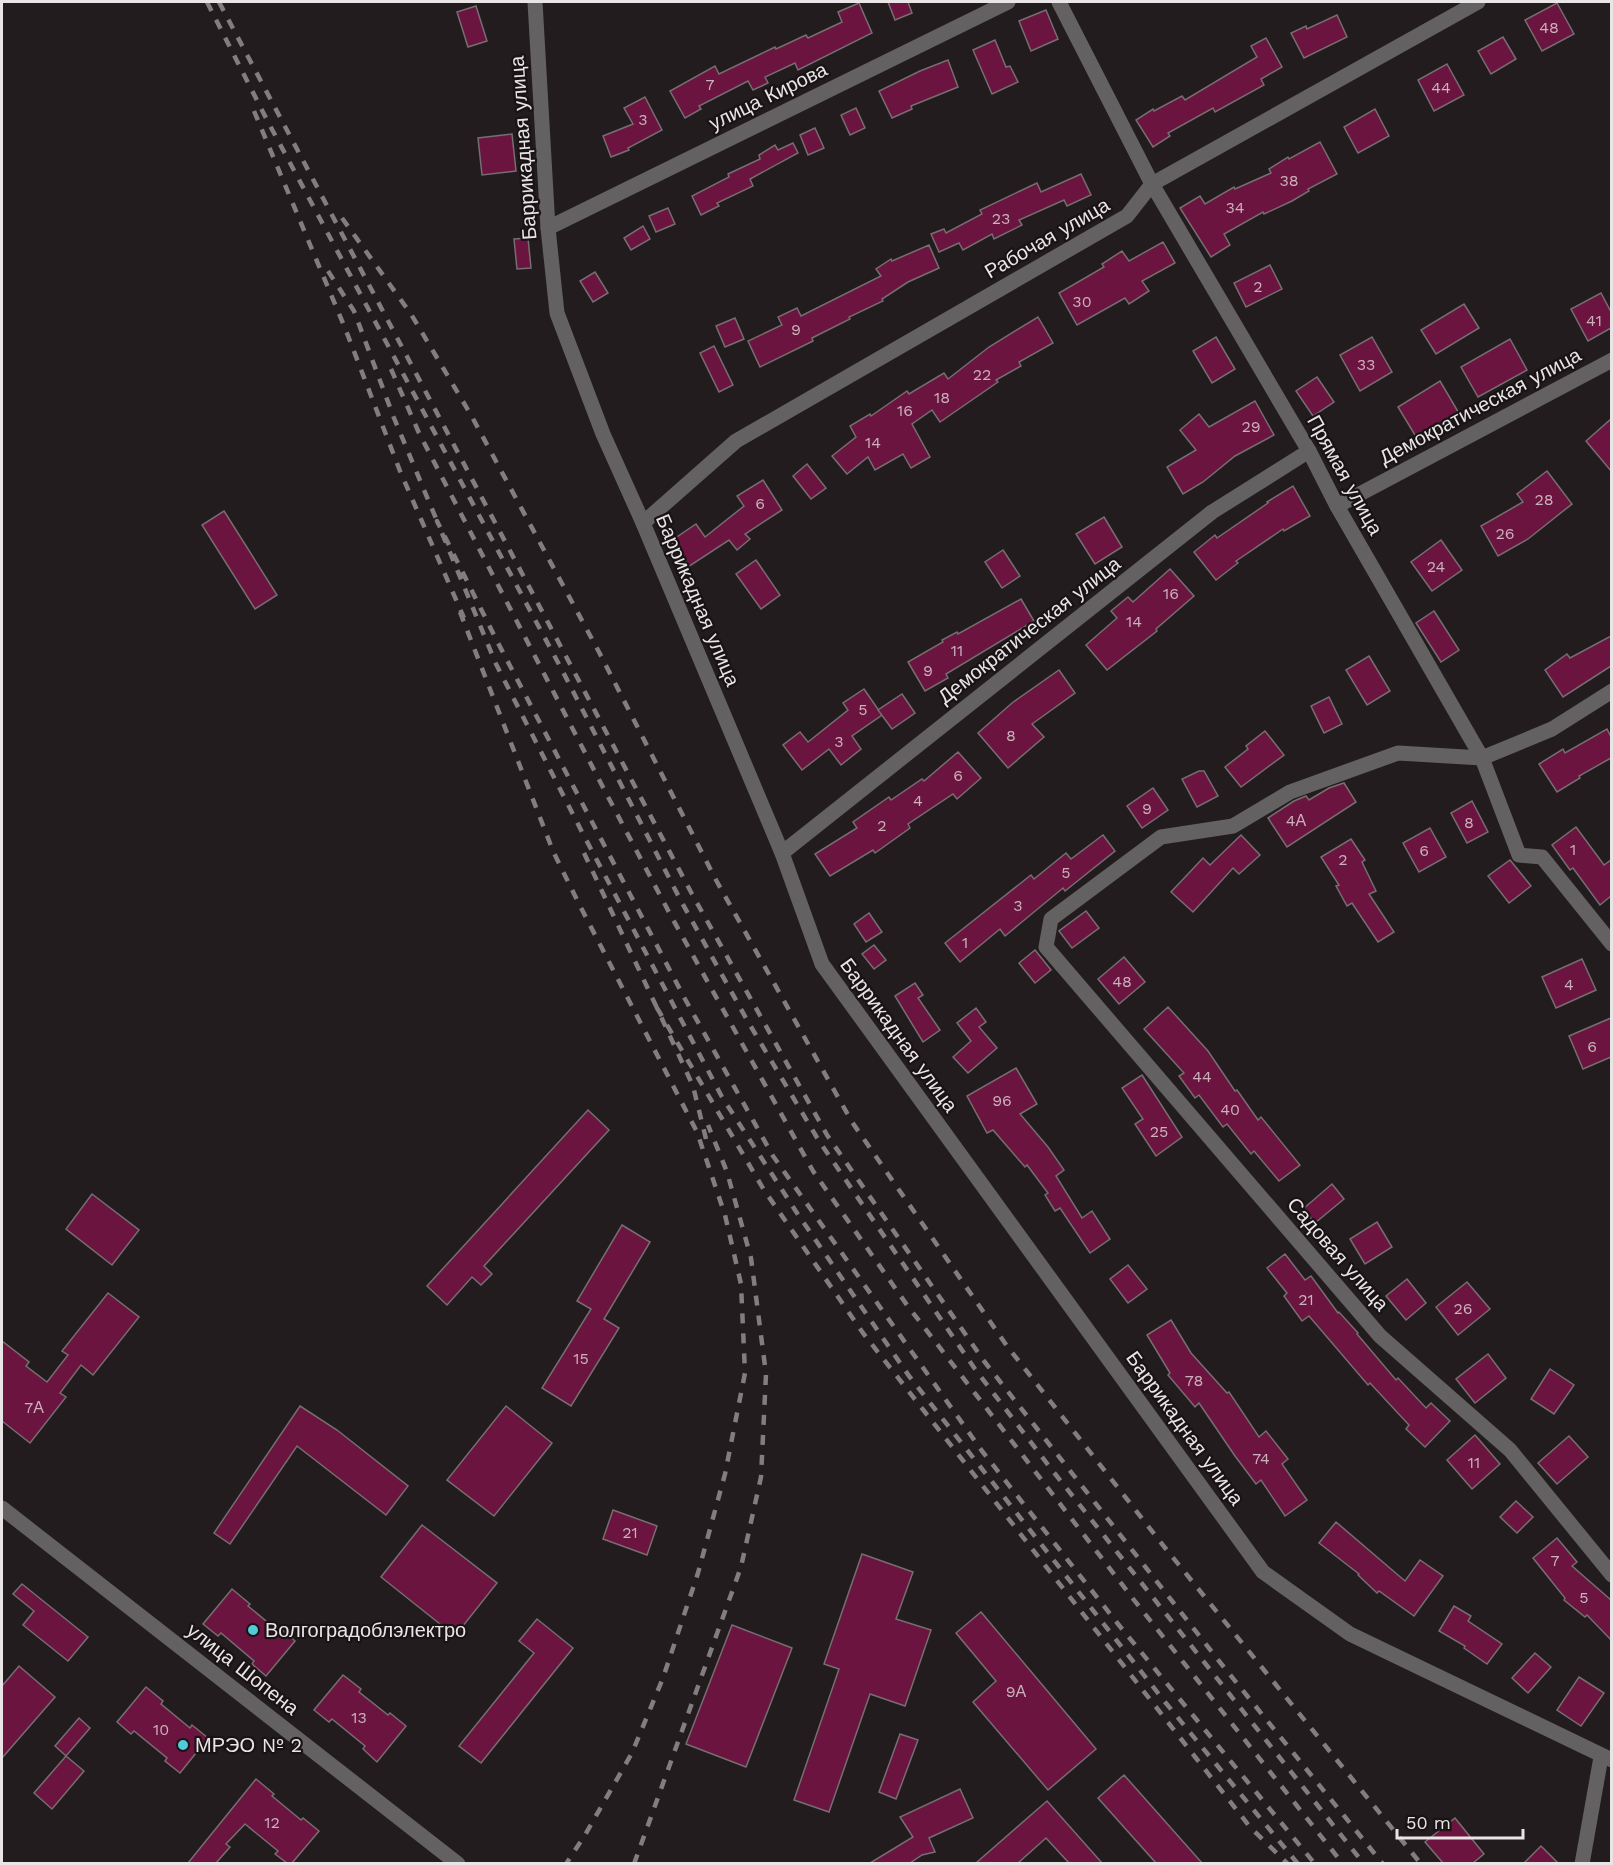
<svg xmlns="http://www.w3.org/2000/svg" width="1613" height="1865" font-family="'Work Sans',sans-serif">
	<rect width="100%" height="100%" fill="#221c1e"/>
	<g fill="#6b143f" stroke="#766e70" stroke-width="1.5">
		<polygon points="888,2 908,2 912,13 895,20"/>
		<polygon points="859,3 872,33 798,70 795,63 765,77 768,83 753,90 748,81 699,106 701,109 685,118 670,91 715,66 719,74 775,47 776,49 806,35 808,38 842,22 838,12"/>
		<polygon points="1557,3 1574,34 1542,51 1525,20"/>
		<polygon points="476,6 487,41 468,47 457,12"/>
		<polygon points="1046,10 1058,39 1031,51 1019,21"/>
		<polygon points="1337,15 1347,37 1304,58 1291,33 1306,26 1307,29"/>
		<polygon points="1503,37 1516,59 1491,74 1478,51"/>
		<polygon points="1266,38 1282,67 1261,79 1264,85 1215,112 1213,108 1168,133 1170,136 1153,147 1136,120 1153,109 1154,111 1182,96 1185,100 1257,57 1251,46"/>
		<polygon points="995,40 1006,67 1010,66 1018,82 992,94 973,50"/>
		<polygon points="948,60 958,87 911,106 912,109 892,118 879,91 920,71"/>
		<polygon points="1447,64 1464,95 1434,111 1418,80"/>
		<polygon points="645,97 662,130 628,148 629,150 611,157 603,136 633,124 624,108"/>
		<polygon points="856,108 865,128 850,135 841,115"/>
		<polygon points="1375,109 1389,136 1358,153 1344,127"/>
		<polygon points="815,128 824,148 808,155 800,135"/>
		<polygon points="512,134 516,171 482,175 478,138"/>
		<polygon points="1320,142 1337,174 1308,189 1309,191 1292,201 1264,214 1263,212 1224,234 1230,245 1211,257 1180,208 1200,196 1205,204 1234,187 1235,189 1271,173 1269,169 1288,157 1289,159"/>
		<polygon points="793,143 798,153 750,179 753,186 717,203 719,206 701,215 692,196 729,177 728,174 760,159 759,155 775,145 778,150"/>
		<polygon points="1081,174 1091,195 1067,206 1064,200 1019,220 1022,225 994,239 992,234 963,250 959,243 939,252 931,234 944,229 946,233 982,214 980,210 1037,183 1041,192"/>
		<polygon points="668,208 675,224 656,232 649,216"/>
		<polygon points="643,226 650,239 631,250 624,238"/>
		<polygon points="528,238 531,268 517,269 514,239"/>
		<polygon points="1163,242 1175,263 1142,281 1149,291 1129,304 1125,298 1077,325 1059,293 1104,267 1102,264 1122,251 1129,261"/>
		<polygon points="929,245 939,268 908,282 882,299 883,301 849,317 850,319 812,338 813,341 760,367 748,341 782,325 778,317 797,308 801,316 881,276 876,269 891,259 892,261"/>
		<polygon points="1270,265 1282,289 1246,307 1234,283"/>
		<polygon points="595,272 608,293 593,302 580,281"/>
		<polygon points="1601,293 1611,312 1611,328 1588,341 1571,309"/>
		<polygon points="1464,304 1479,328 1436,354 1421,330"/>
		<polygon points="1038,317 1053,343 1019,362 1021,366 996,380 998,382 940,422 932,410 912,424 930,457 911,468 903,454 875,470 868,457 847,474 832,456 856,437 850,426 870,414 871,416 907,391 909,394 944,373 948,379 989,347"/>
		<polygon points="735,318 744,339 725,347 716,326"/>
		<polygon points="1216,337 1235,369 1212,383 1193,351"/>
		<polygon points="1372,337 1392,372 1360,391 1340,355"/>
		<polygon points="1510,339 1527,370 1478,397 1461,367"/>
		<polygon points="714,346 733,385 719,392 700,353"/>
		<polygon points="1317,377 1334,402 1313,416 1296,391"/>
		<polygon points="1440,381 1460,415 1418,440 1398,407"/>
		<polygon points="1255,401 1274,435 1235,456 1203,482 1183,494 1167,467 1196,450 1180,430 1199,414 1209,427"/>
		<polygon points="1611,419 1611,471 1586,441"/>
		<polygon points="807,464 826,488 811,499 793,476"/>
		<polygon points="1547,471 1572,504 1528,539 1498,556 1481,526 1523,502 1517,494"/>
		<polygon points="763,480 782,510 745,534 750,539 737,550 729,540 688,567 671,541 696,524 705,537 744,506 737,496"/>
		<polygon points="1293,486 1310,516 1284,531 1283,529 1236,561 1238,563 1216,580 1194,552 1215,535 1217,538 1268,503 1267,502"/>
		<polygon points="224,511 277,595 255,609 202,525"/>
		<polygon points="1104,517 1122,547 1095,564 1076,534"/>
		<polygon points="1441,540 1462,570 1432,591 1411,562"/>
		<polygon points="1003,550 1020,576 1002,588 985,562"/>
		<polygon points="756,560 780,595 761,609 736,574"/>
		<polygon points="1170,569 1194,596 1156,629 1157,631 1107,670 1086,645 1117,618 1111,611 1128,597 1133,602"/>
		<polygon points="1021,599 1034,621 946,674 948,678 925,691 908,662 943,642 942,640 957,632 958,634"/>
		<polygon points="1434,611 1459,650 1441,662 1416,623"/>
		<polygon points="1611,636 1611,666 1563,697 1545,670 1567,654 1570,658"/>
		<polygon points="1369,656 1390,691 1367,705 1346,670"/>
		<polygon points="1059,670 1075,693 1032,724 1044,737 1008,768 978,733 1012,703"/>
		<polygon points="864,689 882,715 852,736 861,749 841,765 829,749 802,770 783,745 800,732 808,742 848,710 843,703"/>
		<polygon points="902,694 915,713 892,729 878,710"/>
		<polygon points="1329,697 1342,724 1324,733 1311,706"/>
		<polygon points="1607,729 1611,737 1611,758 1579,776 1580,778 1557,792 1539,764 1563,749 1565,753"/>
		<polygon points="1265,731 1284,755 1241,787 1225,767 1248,749 1246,746"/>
		<polygon points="958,752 981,778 957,799 953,794 908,824 910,828 875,853 873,850 830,876 815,854 857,828 853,822 889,797 891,800 922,779 924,781"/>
		<polygon points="1199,771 1204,771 1218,796 1197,807 1182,779"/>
		<polygon points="1344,783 1356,802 1287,847 1268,818 1294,801 1306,796 1309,800 1329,788"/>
		<polygon points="1153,788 1168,810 1142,828 1127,806"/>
		<polygon points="1472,801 1488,832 1467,843 1451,813"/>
		<polygon points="1576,827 1604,865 1611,860 1611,896 1600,905 1573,868 1570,870 1552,845"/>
		<polygon points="1430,828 1446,857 1419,872 1403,843"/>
		<polygon points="1103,835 1115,851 1065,891 1063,888 1005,936 1000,929 960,962 945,943 1031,875 1034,879 1066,853 1071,859"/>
		<polygon points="1241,835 1260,855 1239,874 1233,868 1193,912 1171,892 1203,858 1210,865"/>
		<polygon points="1351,839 1365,860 1362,862 1376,891 1369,894 1394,932 1378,942 1352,903 1347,906 1336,886 1339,885 1321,857"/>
		<polygon points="1510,860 1531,886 1509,903 1488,876"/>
		<polygon points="1086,911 1099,928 1072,948 1059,931"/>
		<polygon points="869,913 882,932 866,942 854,924"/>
		<polygon points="874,945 886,960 874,969 862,954"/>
		<polygon points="1035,950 1051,970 1035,983 1019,963"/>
		<polygon points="1124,957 1145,982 1119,1004 1098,979"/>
		<polygon points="1582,959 1596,990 1556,1008 1542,977"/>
		<polygon points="915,983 923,995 918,998 940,1030 923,1042 895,996"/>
		<polygon points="1168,1007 1208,1051 1235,1091 1237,1090 1258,1120 1261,1117 1300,1165 1279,1181 1254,1151 1251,1154 1227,1124 1223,1127 1199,1095 1195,1098 1179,1076 1184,1073 1144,1029"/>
		<polygon points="976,1008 986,1022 979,1027 997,1048 968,1073 953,1057 971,1041 957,1023"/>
		<polygon points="1611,1018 1611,1057 1583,1069 1569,1036"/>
		<polygon points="1016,1068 1037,1104 1020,1114 1048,1147 1064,1170 1056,1176 1082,1218 1092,1211 1110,1239 1090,1253 1060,1208 1055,1211 1045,1195 1048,1193 1027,1165 1025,1167 993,1130 987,1133 967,1096"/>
		<polygon points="1142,1075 1182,1137 1156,1156 1135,1124 1143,1119 1122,1088"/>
		<polygon points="588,1110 609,1130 484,1266 492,1274 481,1285 472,1277 447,1305 427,1286"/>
		<polygon points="1332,1184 1344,1199 1315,1223 1303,1209"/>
		<polygon points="92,1194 139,1230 112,1265 66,1229"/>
		<polygon points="1377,1222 1392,1247 1365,1264 1350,1239"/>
		<polygon points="622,1225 650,1242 604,1319 619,1328 571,1406 542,1388 591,1309 577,1301"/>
		<polygon points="1285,1254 1305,1280 1311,1276 1338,1313 1339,1312 1358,1333 1357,1334 1396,1380 1398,1378 1426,1408 1431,1403 1450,1421 1425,1447 1406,1429 1409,1425 1370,1383 1368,1385 1309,1316 1302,1321 1284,1296 1287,1293 1267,1268"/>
		<polygon points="1128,1265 1147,1289 1128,1303 1110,1279"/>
		<polygon points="1407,1279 1426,1303 1406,1320 1386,1296"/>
		<polygon points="1467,1282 1490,1309 1458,1335 1436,1307"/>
		<polygon points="108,1293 139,1317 93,1375 81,1365 60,1393 66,1397 30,1443 2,1421 2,1341 29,1362 26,1366 47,1382 68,1355 62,1351"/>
		<polygon points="1171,1320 1191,1353 1227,1393 1229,1392 1259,1437 1266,1431 1288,1459 1282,1464 1307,1500 1285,1516 1261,1480 1256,1484 1235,1456 1199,1403 1195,1407 1168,1375 1170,1373 1147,1335"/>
		<polygon points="1488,1354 1506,1378 1475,1403 1456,1379"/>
		<polygon points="1550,1369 1574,1385 1554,1414 1531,1399"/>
		<polygon points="300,1406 337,1430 408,1486 386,1515 297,1446 230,1544 214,1533"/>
		<polygon points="506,1406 552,1443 494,1516 447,1480"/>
		<polygon points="1475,1435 1500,1464 1472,1489 1447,1460"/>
		<polygon points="1569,1436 1588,1457 1557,1484 1538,1463"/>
		<polygon points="1516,1501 1533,1517 1517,1533 1500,1517"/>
		<polygon points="613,1510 657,1526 647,1555 603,1539"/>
		<polygon points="1336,1522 1405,1581 1420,1560 1443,1576 1414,1616 1379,1591 1377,1593 1358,1575 1359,1574 1319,1543"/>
		<polygon points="422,1525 497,1583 455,1636 381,1577"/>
		<polygon points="1557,1538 1577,1562 1572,1566 1611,1600 1611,1640 1587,1615 1585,1617 1564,1600 1565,1598 1533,1558"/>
		<polygon points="862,1554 913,1572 896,1619 931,1630 905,1706 870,1694 829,1812 794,1800 839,1669 824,1664"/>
		<polygon points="22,1584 88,1637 68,1661 23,1625 34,1611 13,1594"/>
		<polygon points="232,1589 250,1604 248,1606 277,1630 279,1627 295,1641 266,1676 252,1664 254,1661 221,1633 218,1636 203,1624"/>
		<polygon points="1454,1606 1471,1616 1468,1621 1502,1644 1487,1664 1464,1648 1465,1646 1439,1631"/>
		<polygon points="981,1612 1096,1749 1048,1790 973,1702 996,1681 956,1633"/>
		<polygon points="537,1619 573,1648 481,1763 459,1746 534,1653 519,1641"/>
		<polygon points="732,1625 792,1648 746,1767 686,1744"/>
		<polygon points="1535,1653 1551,1667 1528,1693 1512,1678"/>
		<polygon points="19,1666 55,1697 2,1758 2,1686"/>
		<polygon points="343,1675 361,1689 359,1692 388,1715 390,1713 406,1726 377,1762 363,1749 365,1746 332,1719 329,1722 314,1710"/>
		<polygon points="1579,1677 1604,1693 1581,1726 1557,1710"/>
		<polygon points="146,1687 163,1701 161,1704 190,1728 192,1725 208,1738 180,1773 165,1761 167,1758 134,1731 131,1734 117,1722"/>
		<polygon points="79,1718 90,1728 66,1756 55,1746"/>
		<polygon points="900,1734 918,1740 896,1799 879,1792"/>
		<polygon points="66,1756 84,1771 52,1809 34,1793"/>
		<polygon points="1124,1775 1202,1863 1156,1863 1098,1798"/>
		<polygon points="256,1779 274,1794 272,1796 301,1820 303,1818 319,1831 292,1863 287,1863 275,1854 278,1851 245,1824 226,1844 230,1847 216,1863 188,1863"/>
		<polygon points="960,1789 973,1818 929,1838 935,1852 922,1855 910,1863 870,1863 913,1837 900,1817"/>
		<polygon points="1047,1801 1102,1863 1069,1863 1046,1838 1018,1863 976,1863"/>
		<polygon points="1455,1818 1484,1854 1473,1863 1443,1863 1425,1842"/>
		<polygon points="1541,1846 1558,1863 1524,1863"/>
	</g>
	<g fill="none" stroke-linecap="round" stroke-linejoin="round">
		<g stroke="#646162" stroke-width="15">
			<polyline points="535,2 548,228 557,313 603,434 643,523 782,853 822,964 1263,1572 1350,1634 1612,1760"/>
			<polyline points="1059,2 1152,184 1309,451 1337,506 1482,758 1519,855 1542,857 1612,944"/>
			<polyline points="548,228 1008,2"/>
			<polyline points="1337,506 1612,360"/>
			<polyline points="643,523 736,441 1127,216 1152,184 1478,2"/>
			<polyline points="1612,691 1552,729 1482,758 1398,753 1290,792 1233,826 1161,837 1051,919 1046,947 1380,1336 1510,1450 1612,1575"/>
			<polyline points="782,853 1212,512 1309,451"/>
			<polyline points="2,1508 458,1864"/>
			<polyline points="1582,1864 1601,1757"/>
		</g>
		<g stroke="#827d7e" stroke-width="4.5" stroke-dasharray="10 10" stroke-linecap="butt">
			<polyline points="207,2 267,120 562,670 681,901 747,1020 819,1141 975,1369 1052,1470 1364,1864"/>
			<polyline points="219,2 692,894 827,1135 984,1361 1223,1666 1383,1864"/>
			<polyline points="254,111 345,328 400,471 464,618"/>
			<polyline points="342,218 411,314 471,415 599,652 716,880 852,1122 1007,1346 1166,1549 1421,1864"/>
			<polyline points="328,271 354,311 394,418 437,521"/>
			<polyline points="391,369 419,433 607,795 671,916 813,1171 907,1305 1134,1600 1343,1864"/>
			<polyline points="460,612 553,851 578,902 697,1132 725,1215 741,1284 745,1373 725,1474 698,1573 663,1678 632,1753 585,1835 566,1864"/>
			<polyline points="584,853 657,1008"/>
			<polyline points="706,1139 693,1086 657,1008 764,1190 863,1333 1250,1827 1288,1864"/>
			<polyline points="634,1864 741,1567 761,1477 766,1374 751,1258 727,1172 708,1125"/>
			<polyline points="1298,1864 1165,1702 909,1376 797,1213 722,1097 582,832 496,664 437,521 497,641 685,999 773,1156 982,1451 1118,1624 1315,1864"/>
		</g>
	</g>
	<g fill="#52cbd9" stroke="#191315" stroke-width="2">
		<circle cx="253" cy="1630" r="6"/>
		<circle cx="183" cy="1745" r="6"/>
	</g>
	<g text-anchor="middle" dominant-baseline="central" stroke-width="4.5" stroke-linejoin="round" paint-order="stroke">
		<g font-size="16" fill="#cab1bc">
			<text x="1549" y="27">48</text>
			<text x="710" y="84">7</text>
			<text x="1441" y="87">44</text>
			<text x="643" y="119">3</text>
			<text x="1289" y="180">38</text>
			<text x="1235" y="207">34</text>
			<text x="1001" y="218">23</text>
			<text x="1258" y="286">2</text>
			<text x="1082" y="301">30</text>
			<text x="1594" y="320">41</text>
			<text x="796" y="329">9</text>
			<text x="1366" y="364">33</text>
			<text x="982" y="374">22</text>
			<text x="942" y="397">18</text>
			<text x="905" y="410">16</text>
			<text x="1251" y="426">29</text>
			<text x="873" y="442">14</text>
			<text x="1544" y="499">28</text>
			<text x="760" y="503">6</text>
			<text x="1505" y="533">26</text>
			<text x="1436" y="566">24</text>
			<text x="1171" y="593">16</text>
			<text x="1134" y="621">14</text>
			<text x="957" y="650">11</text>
			<text x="928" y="670">9</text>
			<text x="863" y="709">5</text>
			<text x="1011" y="735">8</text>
			<text x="839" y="741">3</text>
			<text x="958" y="775">6</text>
			<text x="918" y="800">4</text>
			<text x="1147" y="808">9</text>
			<text x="1296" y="820">4А</text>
			<text x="1469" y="822">8</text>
			<text x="882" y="825">2</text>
			<text x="1573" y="849">1</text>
			<text x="1424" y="850">6</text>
			<text x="1343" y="859">2</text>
			<text x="1066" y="872">5</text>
			<text x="1018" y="905">3</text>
			<text x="965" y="942">1</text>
			<text x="1122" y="981">48</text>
			<text x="1569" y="984">4</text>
			<text x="1592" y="1046">6</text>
			<text x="1202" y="1076">44</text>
			<text x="1002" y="1100">96</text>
			<text x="1230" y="1109">40</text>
			<text x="1159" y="1131">25</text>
			<text x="1306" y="1299">21</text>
			<text x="1463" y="1308">26</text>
			<text x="581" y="1358">15</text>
			<text x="1194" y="1380">78</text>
			<text x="34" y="1407">7А</text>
			<text x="1261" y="1458">74</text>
			<text x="1474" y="1462">11</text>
			<text x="630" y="1532">21</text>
			<text x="1555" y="1560">7</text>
			<text x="1584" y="1597">5</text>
			<text x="1016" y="1691">9А</text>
			<text x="359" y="1717">13</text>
			<text x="161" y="1729">10</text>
			<text x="272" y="1822">12</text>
		</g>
		<g font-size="20" fill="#e9e5e6" stroke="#191315">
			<text transform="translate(768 96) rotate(-26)">улица Кирова</text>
			<text transform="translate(523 148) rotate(-94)">Баррикадная улица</text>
			<text transform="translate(1047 238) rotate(-30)">Рабочая улица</text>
			<text transform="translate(1480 406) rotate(-28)">Демократическая улица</text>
			<text transform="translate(1345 475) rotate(61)">Прямая улица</text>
			<text transform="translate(698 600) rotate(67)">Баррикадная улица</text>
			<text transform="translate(1029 630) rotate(-38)">Демократическая улица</text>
			<text transform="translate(899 1035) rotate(54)">Баррикадная улица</text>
			<text transform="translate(1338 1254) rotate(49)">Садовая улица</text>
			<text transform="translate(1185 1428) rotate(54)">Баррикадная улица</text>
			<text transform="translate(243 1669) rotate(38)">улица Шопена</text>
		</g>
		<g font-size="20" fill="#e9e5e6" stroke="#191315" text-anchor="start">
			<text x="265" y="1630">Волгоградоблэлектро</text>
			<text x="195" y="1745">МРЭО № 2</text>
		</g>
	</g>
	<rect width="1613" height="1865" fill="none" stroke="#e9e5e6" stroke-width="6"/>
	<path d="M1397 1829v9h126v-9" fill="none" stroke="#e9e5e6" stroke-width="3"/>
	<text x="1406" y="1829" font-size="18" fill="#e9e5e6" stroke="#191315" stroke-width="4.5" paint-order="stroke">50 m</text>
</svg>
